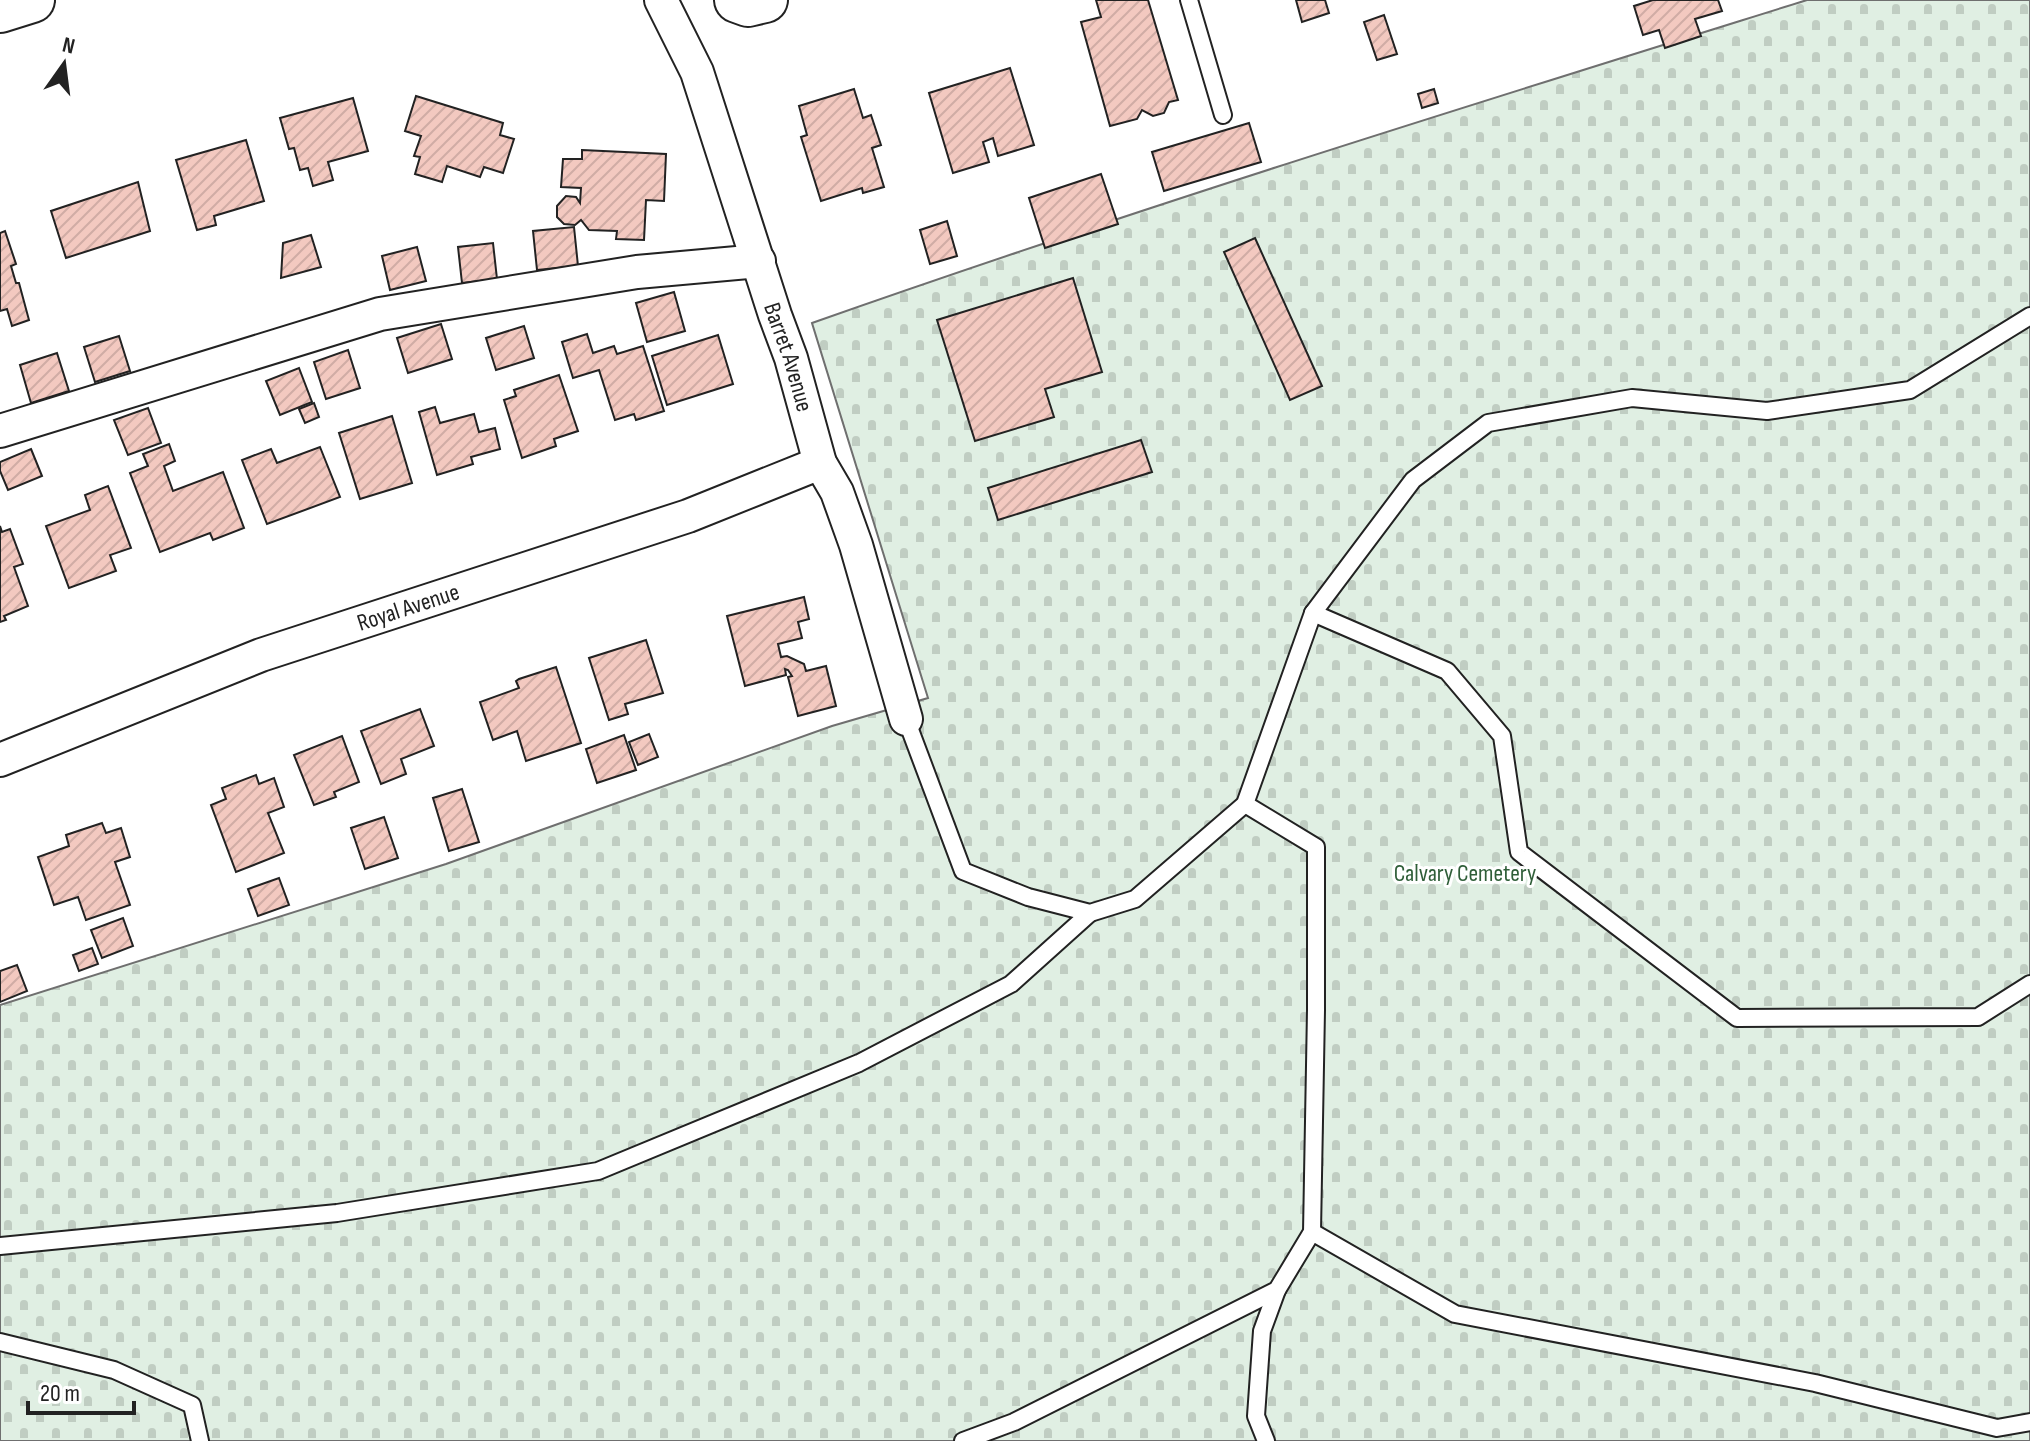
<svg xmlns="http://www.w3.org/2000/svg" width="2030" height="1441" font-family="'Sofia Sans Condensed',sans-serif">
	<defs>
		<pattern id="cemetery-stones" width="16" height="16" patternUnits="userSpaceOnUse" patternTransform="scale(2)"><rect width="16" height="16" fill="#e0efe3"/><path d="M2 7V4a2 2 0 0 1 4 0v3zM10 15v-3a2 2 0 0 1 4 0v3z" fill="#c0cdc2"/></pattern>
		<pattern id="building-hatch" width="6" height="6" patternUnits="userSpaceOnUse" patternTransform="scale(2)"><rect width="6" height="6" fill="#f3c9c0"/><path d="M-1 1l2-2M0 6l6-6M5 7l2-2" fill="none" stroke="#d0aca5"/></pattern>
	</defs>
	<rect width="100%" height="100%" fill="#fff"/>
	<path fill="url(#cemetery-stones)" stroke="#6f6f6f" stroke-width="2" d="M1807 0H2030V1441H0V1005L446 864 832 726 928 698 812 323C1141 207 1474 104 1807 0Z"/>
	<g fill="url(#building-hatch)" stroke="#222" stroke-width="2">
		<polygon points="1096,0 1148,0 1178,100 1169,102 1164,113 1153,116 1142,110 1137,119 1110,126 1081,22 1101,17"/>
		<polygon points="1296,0 1325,0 1329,13 1302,22"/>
		<polygon points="1653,0 1718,0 1722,11 1695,19 1701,36 1665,48 1659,30 1643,35 1634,6"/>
		<polygon points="1384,15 1397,54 1377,60 1364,22"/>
		<polygon points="1010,68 1034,145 998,156 993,138 983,142 989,162 953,173 929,93"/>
		<polygon points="854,89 863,118 871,115 881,145 872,148 884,187 863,193 862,188 821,201 801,137 807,135 799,106"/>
		<polygon points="1434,89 1438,103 1422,108 1418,94"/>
		<polygon points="416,96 503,123 500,135 514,139 503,173 484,167 480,177 447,166 442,182 415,174 420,157 414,156 421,136 405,131"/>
		<polygon points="353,98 368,151 328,162 333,180 313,186 308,168 300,170 294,148 289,149 280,118"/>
		<polygon points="1249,123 1261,162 1164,191 1152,152"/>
		<polygon points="246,140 264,201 214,216 216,225 197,230 176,160"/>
		<polygon points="582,150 666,154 664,201 646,200 644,240 616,239 617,231 589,230 581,220 575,225 564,224 557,217 557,206 566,196 576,197 580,203 581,188 561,187 563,159 582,159"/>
		<polygon points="1101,174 1118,224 1045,248 1029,198"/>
		<polygon points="138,182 150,231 66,258 51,211"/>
		<polygon points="947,221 957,256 930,264 920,230"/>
		<polygon points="574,227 578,266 537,270 533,231"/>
		<polygon points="5,231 16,264 11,266 16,283 19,283 29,320 12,326 7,309 0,311 0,233"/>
		<polygon points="311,235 321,267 281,278 283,243"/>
		<polygon points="1255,238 1322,386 1290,400 1224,252"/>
		<polygon points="493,243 497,279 462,283 458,247"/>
		<polygon points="417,247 426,281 390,290 382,256"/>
		<polygon points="1073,278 1102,372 1045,389 1054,417 975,441 937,320"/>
		<polygon points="674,292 685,331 647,342 636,303"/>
		<polygon points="441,324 452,359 408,373 397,338"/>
		<polygon points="524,326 534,358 496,370 486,338"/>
		<polygon points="587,334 593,353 614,346 617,354 643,346 664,411 636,420 634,414 615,420 599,370 573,378 562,342"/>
		<polygon points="718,335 733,384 667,405 652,356"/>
		<polygon points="119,336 130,371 95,382 84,347"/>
		<polygon points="348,350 360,388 326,399 314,362"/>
		<polygon points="57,353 69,391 31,403 20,365"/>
		<polygon points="299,368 312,402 280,415 266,381"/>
		<polygon points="559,375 578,431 554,439 556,446 522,458 504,400 516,396 514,390"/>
		<polygon points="314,403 319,417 305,423 299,409"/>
		<polygon points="435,407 440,423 474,414 479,432 495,428 500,449 471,457 473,464 437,475 419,412"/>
		<polygon points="148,408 161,443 128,455 114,420"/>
		<polygon points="392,416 412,483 360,499 339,433"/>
		<polygon points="1141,440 1152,472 998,520 988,488"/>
		<polygon points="169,444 175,461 164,466 173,491 223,472 244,528 213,540 210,533 160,552 130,473 148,466 143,454"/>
		<polygon points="320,447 340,497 267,524 242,460 271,449 277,463"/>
		<polygon points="31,449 42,476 8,490 0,471 0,462"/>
		<polygon points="108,486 131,548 110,555 116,571 69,588 46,526 90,510 85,495"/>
		<polygon points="0,526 2,532 10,529 23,564 14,567 28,606 4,616 6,620 0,622"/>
		<polygon points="804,597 809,619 798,622 802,638 778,644 781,657 787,656 804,664 806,671 826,666 836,706 798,716 788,677 792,676 788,670 785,669 786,675 745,686 727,616"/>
		<polygon points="646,640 663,693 625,704 628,714 609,720 589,658"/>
		<polygon points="556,667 581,743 526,761 517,731 493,740 480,702 519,688 516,681 519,679"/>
		<polygon points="420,709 434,746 401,759 406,774 381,784 361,731"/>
		<polygon points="649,734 658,757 638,765 629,742"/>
		<polygon points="624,735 636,770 597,783 586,749"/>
		<polygon points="342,736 359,782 334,792 336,797 314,805 294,755"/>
		<polygon points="256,775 259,784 274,778 284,807 268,813 284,853 236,872 211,805 226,799 222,788"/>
		<polygon points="462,789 479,842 449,851 433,798"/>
		<polygon points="384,817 398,858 365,869 351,828"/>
		<polygon points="102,823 106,833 121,828 130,857 115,862 130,905 86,920 78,897 54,905 38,857 69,846 66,835"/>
		<polygon points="279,878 289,905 258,916 248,889"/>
		<polygon points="123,918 133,946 102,958 91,930"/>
		<polygon points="92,948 98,964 79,971 73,955"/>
		<polygon points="17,965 27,991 0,1002 0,971"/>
	</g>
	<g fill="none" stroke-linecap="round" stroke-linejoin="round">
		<defs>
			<g id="service">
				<polyline points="1189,0 1223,115"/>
				<polyline points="1313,613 1447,671 1502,736 1519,852 1737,1018 1978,1017 2030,984"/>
				<polyline points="906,719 963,871 1028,897 1090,913 1135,899 1245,804 1313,613 1413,480 1488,423 1632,398 1767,411 1910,390 2030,316"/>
				<polyline points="1312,1232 1455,1314 1815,1383 1997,1428 2030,1422"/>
				<polyline points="0,1246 337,1213 598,1171 859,1063 1011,984 1090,913"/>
				<polyline points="0,1342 114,1370 192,1405 200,1441"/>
				<polyline points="963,1441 1014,1422 1277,1290 1312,1232 1316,1010 1316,847 1245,804"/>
				<polyline points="1266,1441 1256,1416 1262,1331 1277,1290"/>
			</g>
			<g id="minor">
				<path id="s1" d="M661 0 697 72 775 315 791 358 820 463 837 492 856 545 906 719"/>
				<polyline points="0,431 380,314 637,272 759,261"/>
				<path id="s2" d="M0 760 261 655 688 516 820 463"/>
			</g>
			<g id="primary">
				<polyline points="737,0 748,4 765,0"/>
				<polyline points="0,10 32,0"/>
			</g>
		</defs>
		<use href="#service" stroke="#222" stroke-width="20"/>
		<use href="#minor" stroke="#222" stroke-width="36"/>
		<use href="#primary" stroke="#222" stroke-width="48"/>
		<use href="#service" stroke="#fff" stroke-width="16"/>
		<use href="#minor" stroke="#fff" stroke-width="32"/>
		<use href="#primary" stroke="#fff" stroke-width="44"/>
	</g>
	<g text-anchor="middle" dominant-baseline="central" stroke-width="6" stroke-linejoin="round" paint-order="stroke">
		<g font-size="24" fill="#222" stroke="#fff">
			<text stroke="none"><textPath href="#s1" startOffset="380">Barret Avenue</textPath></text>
			<text stroke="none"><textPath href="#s2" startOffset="436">Royal Avenue</textPath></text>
		</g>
		<g font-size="24" fill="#2f5e38" stroke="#fff">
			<text x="1465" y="873">Calvary Cemetery</text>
		</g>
	</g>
	<g transform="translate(64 64) rotate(14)" stroke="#ffffff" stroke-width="6" paint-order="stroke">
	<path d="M0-6L14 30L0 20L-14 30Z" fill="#222222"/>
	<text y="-12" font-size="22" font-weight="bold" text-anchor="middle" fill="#222222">N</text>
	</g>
	<path d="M28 1401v12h106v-12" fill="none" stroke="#222222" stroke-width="4"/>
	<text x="40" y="1401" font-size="24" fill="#222222" stroke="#ffffff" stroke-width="6" paint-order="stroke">20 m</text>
</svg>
